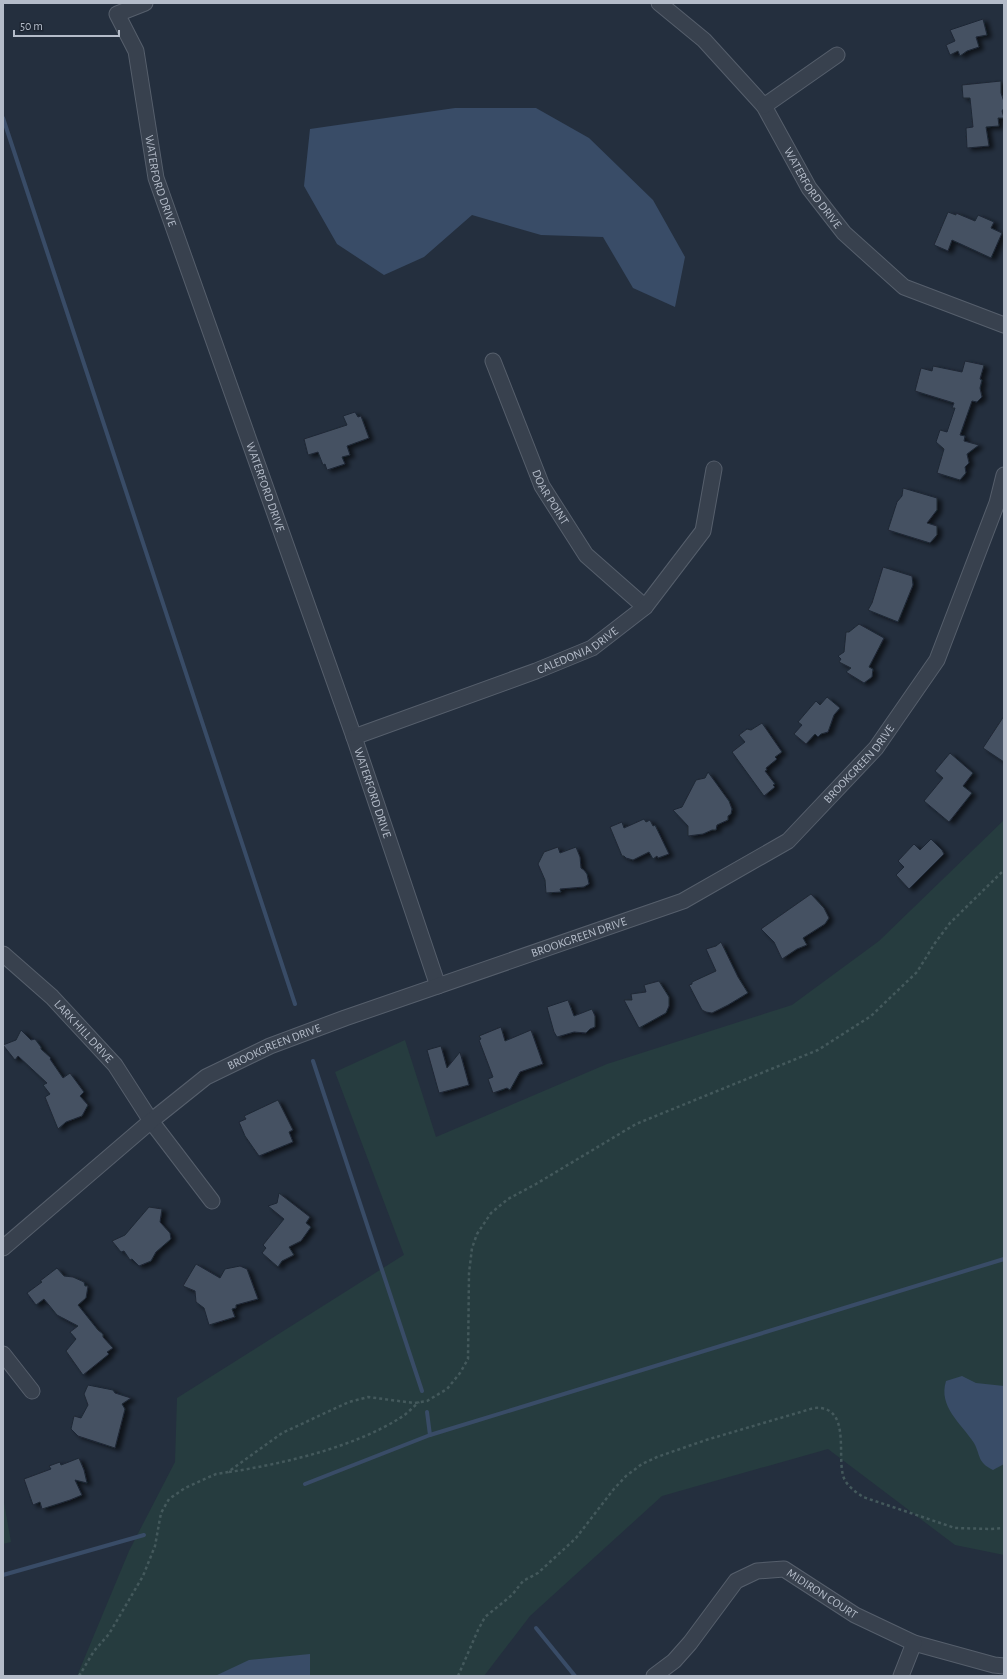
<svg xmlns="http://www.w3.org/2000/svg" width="1007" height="1679" font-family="'Alegreya Sans',sans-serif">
	<defs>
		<filter id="shadow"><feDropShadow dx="4.5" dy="2.5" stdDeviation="2" flood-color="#0009"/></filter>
	</defs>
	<rect width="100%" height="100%" fill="#242f3e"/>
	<g fill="#263c3f">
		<polygon points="1004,820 1004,1555 955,1545 828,1449 662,1496 530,1616 484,1676 77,1676 129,1551 175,1462 177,1398 456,1222 404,1255 335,1072 405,1040 436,1137 607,1064 792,1005 879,941"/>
		<polygon points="3,1497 11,1542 3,1544"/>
	</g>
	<g fill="#394c67">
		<polygon points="455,108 536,108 589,138 653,200 685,257 675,307 633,288 603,237 541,235 472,215 424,257 384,275 337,244 304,186 310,129"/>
		<path d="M962 1376 976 1383 1004 1386V1464L993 1470C977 1462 981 1456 974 1443 961 1423 938 1407 946 1381Z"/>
		<polygon points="310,1654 310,1676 215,1676 249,1660"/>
	</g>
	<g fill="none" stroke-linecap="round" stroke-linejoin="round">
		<g stroke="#394c67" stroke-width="4">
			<polyline points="3,118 295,1004"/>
			<polyline points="313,1061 422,1391"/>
			<polyline points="427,1412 430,1435"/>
			<polyline points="305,1484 430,1435 1004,1259"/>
			<polyline points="3,1575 144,1535"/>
			<polyline points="536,1628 575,1676"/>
		</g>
	</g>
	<g fill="#455162" stroke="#1f2835" filter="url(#shadow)">
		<polygon points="983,19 987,35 976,37 979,47 967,51 960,56 958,51 950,55 946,45 955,41 950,30"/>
		<polygon points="1001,81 1001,93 1004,102 1004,108 1002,111 1004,118 998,118 999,126 986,127 989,146 967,148 966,128 973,127 970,98 963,98 962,85"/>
		<polygon points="948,212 956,215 956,213 975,221 978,215 994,222 991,228 1002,233 991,258 952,240 948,251 934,245"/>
		<polygon points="965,361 984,365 980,379 982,380 980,388 982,397 977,402 972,401 960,435 965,436 964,441 979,445 967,454 969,463 965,467 966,473 960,480 937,473 944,449 936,442 940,430 947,432 955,408 952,408 954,403 915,391 921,368 932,371 933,366 962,372"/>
		<polygon points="355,412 358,417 361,416 369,438 347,446 350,455 342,457 345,464 327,470 325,464 323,465 318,452 308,455 304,439 347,425 343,416"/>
		<polygon points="903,488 937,498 937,510 927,523 937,526 937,535 930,543 888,530 897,502 902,496"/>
		<polygon points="883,567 912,576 913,585 898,622 868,610 872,603"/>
		<polygon points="859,624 884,638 869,667 873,669 872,677 864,683 846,672 851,668 839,662 841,659 838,656 844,652 846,632 849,632"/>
		<polygon points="827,697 840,708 834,715 828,732 821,734 818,737 815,734 806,744 794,734 802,725 798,722 816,701 820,705"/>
		<polygon points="1004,716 1004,762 983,748"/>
		<polygon points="762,723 782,752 775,757 777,759 766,768 767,770 765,771 775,784 773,785 775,787 764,796 732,752 745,742 739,735 747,729 751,730"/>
		<polygon points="950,753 973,773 963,786 972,793 949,822 924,801 943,778 935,771"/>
		<polygon points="708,772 729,801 732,809 731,814 728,816 728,820 717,825 716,830 712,830 703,834 688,836 688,826 673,810 682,807 696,780 705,778"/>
		<polygon points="644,819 646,822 650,820 653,826 655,825 669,854 658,858 657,856 653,859 649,852 633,860 626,858 624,856 622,856 610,827 622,822 624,828"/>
		<polygon points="931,839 942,850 944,854 909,889 896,875 904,867 898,861 914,844 920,850"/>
		<polygon points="558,847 560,853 576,847 580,857 581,868 584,870 587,874 589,884 584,887 560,889 561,892 546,893 545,880 538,864 544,852"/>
		<polygon points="811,894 824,908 829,918 825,924 803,938 807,945 797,949 782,959 774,942 761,929"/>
		<polygon points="721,942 738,977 748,993 728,1005 712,1013 706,1012 702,1010 689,985 692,984 692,982 716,971 706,949 716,946"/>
		<polygon points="659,981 669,997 669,1006 666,1013 639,1028 624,1000 632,1000 631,994 646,992 644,985"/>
		<polygon points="568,1000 574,1016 592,1009 595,1016 595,1027 590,1029 586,1033 574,1032 557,1037 554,1032 547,1007"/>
		<polygon points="501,1027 505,1041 531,1030 543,1064 520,1072 510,1090 507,1088 493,1093 488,1079 493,1077 479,1040 481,1039 479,1036"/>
		<polygon points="21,1030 31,1040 35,1039 41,1047 41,1049 51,1058 50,1059 63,1078 70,1073 84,1092 80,1096 88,1105 82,1116 66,1122 58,1129 45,1097 50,1094 43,1085 47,1083 18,1056 15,1060 3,1045 16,1040"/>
		<polygon points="441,1046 447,1068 460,1052 469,1085 439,1093 427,1050"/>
		<polygon points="278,1100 293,1130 289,1132 293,1142 259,1156 245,1136 239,1122 246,1119 244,1116"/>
		<polygon points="279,1193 310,1217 306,1223 311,1227 301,1241 289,1247 294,1255 282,1261 278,1267 262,1253 266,1248 263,1245 284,1219 268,1206 277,1203"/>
		<polygon points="149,1207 162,1209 160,1222 170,1233 171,1239 156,1252 151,1261 139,1266 132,1259 130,1260 124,1251 121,1252 112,1241 125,1235"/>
		<polygon points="196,1264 220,1278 225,1269 240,1266 247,1269 258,1299 236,1305 236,1308 232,1309 235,1317 209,1325 204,1308 196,1302 195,1291 183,1286"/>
		<polygon points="57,1268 64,1276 73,1277 84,1282 85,1286 88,1286 86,1298 78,1305 98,1330 103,1334 103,1337 113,1348 107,1352 109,1354 83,1375 66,1351 76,1339 70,1332 78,1326 57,1315 44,1299 36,1305 27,1293 42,1282 40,1281"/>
		<polygon points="88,1385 113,1390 115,1393 131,1398 122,1404 125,1409 115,1448 78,1436 71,1429 74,1416 81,1418 88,1405 84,1394"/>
		<polygon points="79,1458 84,1470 87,1483 75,1480 82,1495 70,1500 42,1509 40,1502 33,1505 24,1479 51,1469 49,1466 60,1462 61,1465"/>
	</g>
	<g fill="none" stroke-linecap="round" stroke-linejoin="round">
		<defs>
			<g id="minor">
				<path id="s1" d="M145 3 117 14 136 51 156 178 354 737 438 986"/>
				<path id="s2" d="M659 3 704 40 764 106 809 188 844 233 904 287 1004 325"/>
				<polyline points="764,106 837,55"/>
				<path id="s3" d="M493 361 542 486 586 555 645 607"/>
				<path id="s4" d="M354 737 536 671 592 648 645 607 703 531 714 469"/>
				<path id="s5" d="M3 954 52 997 115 1065 151 1121 212 1201"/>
				<path id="s6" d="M3 1248 151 1121 206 1077 270 1046 345 1018 683 901 788 841 876 748 937 660 997 503 1004 475"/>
				<polyline points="3,1354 32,1391"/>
				<path id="s7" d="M654 1676 674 1661 690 1643 736 1581 757 1571 784 1569 855 1615 914 1643 994 1665 1004 1666"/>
				<polyline points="901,1676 914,1643"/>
			</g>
		</defs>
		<use href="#minor" stroke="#565f6c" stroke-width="17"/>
		<g stroke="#44595c" stroke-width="2.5" stroke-dasharray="3 3" stroke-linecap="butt">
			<path d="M229 1472C283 1464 354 1447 400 1418 407 1414 413 1407 419 1402"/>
			<polyline points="79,1676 94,1651 109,1634 143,1576 155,1546 161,1513 169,1499 185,1488 216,1474 228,1472 282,1433 349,1402 368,1397 414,1403 427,1401 447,1389 460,1373 468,1359 469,1273 472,1248 477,1234 491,1213 508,1199 536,1184 636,1124 818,1050 871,1016 917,972 935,943 950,923 1004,870"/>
			<path d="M458 1676 478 1630 485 1617 512 1595 523 1581 538 1573 576 1538 613 1490 626 1476 642 1464 657 1457 706 1440 814 1408C851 1405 837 1454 843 1475 845 1485 856 1492 863 1497L955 1528 990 1529 1004 1528"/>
		</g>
		<use href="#minor" stroke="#38414e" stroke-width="15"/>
	</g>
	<g text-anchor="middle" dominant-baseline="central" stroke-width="4" stroke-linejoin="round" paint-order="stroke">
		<g font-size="12" fill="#b4bcc9" stroke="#1d2633">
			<text stroke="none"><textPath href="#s1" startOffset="204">WATERFORD DRIVE</textPath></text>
			<text stroke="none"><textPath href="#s2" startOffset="243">WATERFORD DRIVE</textPath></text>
			<text stroke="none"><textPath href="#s1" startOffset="528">WATERFORD DRIVE</textPath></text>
			<text stroke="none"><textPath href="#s3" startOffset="148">DOAR POINT</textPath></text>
			<text stroke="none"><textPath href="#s4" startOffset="240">CALEDONIA DRIVE</textPath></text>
			<text stroke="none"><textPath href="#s6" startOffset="1000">BROOKGREEN DRIVE</textPath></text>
			<text stroke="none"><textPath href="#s1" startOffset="852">WATERFORD DRIVE</textPath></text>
			<text stroke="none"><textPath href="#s6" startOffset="664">BROOKGREEN DRIVE</textPath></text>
			<text stroke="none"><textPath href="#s5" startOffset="112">LARK HILL DRIVE</textPath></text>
			<text stroke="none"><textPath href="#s6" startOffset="340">BROOKGREEN DRIVE</textPath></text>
			<text stroke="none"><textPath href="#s7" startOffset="222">MIDIRON COURT</textPath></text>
		</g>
	</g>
	<rect width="1007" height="1679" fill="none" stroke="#b4bcc9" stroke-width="8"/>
	<path d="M14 30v6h105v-6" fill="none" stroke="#b4bcc9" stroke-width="2"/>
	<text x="20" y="30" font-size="12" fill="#b4bcc9" stroke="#1d2633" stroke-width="3" paint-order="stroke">50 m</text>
</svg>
